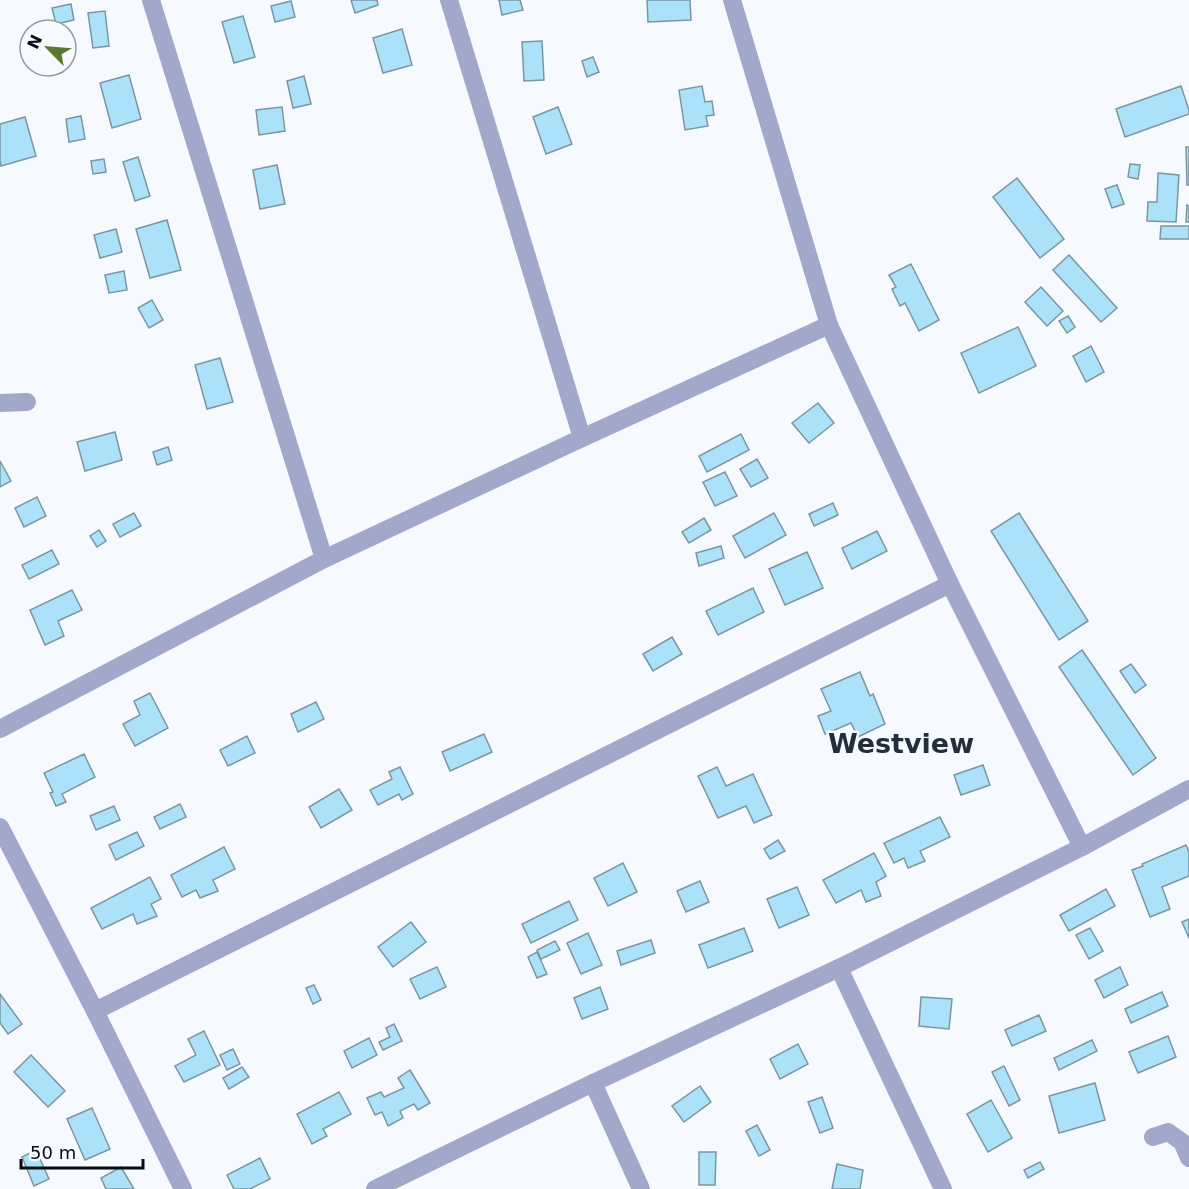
<svg xmlns="http://www.w3.org/2000/svg" width="1189" height="1189" font-family="'DejaVu Sans',sans-serif">
	<rect width="100%" height="100%" fill="#f6fafe"/>
	<g fill="#ace2f9" stroke="#7c96a1" stroke-width="1.5">
		<polygon points="351,0 377,0 378,5 355,13"/>
		<polygon points="499,0 520,0 523,10 502,15"/>
		<polygon points="647,0 690,0 691,20 648,22"/>
		<polygon points="291,1 295,17 275,22 271,6"/>
		<polygon points="71,4 74,20 56,24 52,8"/>
		<polygon points="105,11 109,46 93,48 88,13"/>
		<polygon points="243,16 255,57 234,63 222,22"/>
		<polygon points="402,29 412,65 383,73 373,38"/>
		<polygon points="542,41 544,80 524,81 522,42"/>
		<polygon points="593,57 599,72 587,77 582,61"/>
		<polygon points="129,75 141,119 112,128 100,83"/>
		<polygon points="304,76 311,104 293,108 287,81"/>
		<polygon points="702,86 705,102 712,101 714,115 706,116 708,126 685,130 679,90"/>
		<polygon points="1181,86 1189,110 1189,114 1125,137 1116,109"/>
		<polygon points="282,107 285,131 259,135 256,110"/>
		<polygon points="558,107 572,144 546,154 533,117"/>
		<polygon points="81,116 85,139 69,142 66,119"/>
		<polygon points="25,117 36,156 1,166 0,161 0,124"/>
		<polygon points="1186,147 1189,147 1189,185 1187,185"/>
		<polygon points="138,157 150,196 135,201 123,162"/>
		<polygon points="104,159 106,172 93,174 91,161"/>
		<polygon points="1130,164 1140,165 1138,179 1128,177"/>
		<polygon points="277,165 285,204 260,209 253,170"/>
		<polygon points="1158,173 1179,175 1176,222 1147,221 1148,202 1157,202"/>
		<polygon points="1017,178 1064,239 1040,258 993,197"/>
		<polygon points="1117,185 1124,204 1112,208 1105,189"/>
		<polygon points="1187,205 1189,206 1189,222 1186,222"/>
		<polygon points="167,220 181,270 150,278 136,229"/>
		<polygon points="1161,226 1189,226 1189,239 1160,239"/>
		<polygon points="116,229 122,252 100,258 94,235"/>
		<polygon points="1069,255 1117,308 1101,322 1053,270"/>
		<polygon points="911,264 939,320 919,331 905,303 900,306 892,289 896,287 889,275"/>
		<polygon points="124,271 127,290 109,293 105,275"/>
		<polygon points="1041,287 1063,311 1047,326 1025,302"/>
		<polygon points="152,300 163,320 149,328 138,308"/>
		<polygon points="1068,316 1075,327 1067,333 1059,321"/>
		<polygon points="1018,327 1036,366 979,393 961,353"/>
		<polygon points="1091,346 1104,372 1086,382 1073,356"/>
		<polygon points="220,358 233,402 207,409 195,365"/>
		<polygon points="818,403 834,423 809,443 792,423"/>
		<polygon points="115,432 122,460 85,471 77,442"/>
		<polygon points="741,434 749,450 707,472 699,456"/>
		<polygon points="168,447 172,460 157,465 153,452"/>
		<polygon points="757,459 768,478 751,487 740,469"/>
		<polygon points="0,461 11,481 0,487"/>
		<polygon points="725,472 737,496 715,506 703,482"/>
		<polygon points="37,497 46,516 24,527 15,508"/>
		<polygon points="833,503 838,515 814,526 809,514"/>
		<polygon points="134,513 141,526 120,537 113,524"/>
		<polygon points="774,513 786,535 745,558 733,536"/>
		<polygon points="1019,513 1088,621 1059,640 991,531"/>
		<polygon points="704,518 711,530 689,543 682,532"/>
		<polygon points="99,530 106,541 97,547 90,536"/>
		<polygon points="877,531 887,551 852,569 842,548"/>
		<polygon points="721,546 724,558 699,566 696,553"/>
		<polygon points="52,550 59,564 29,579 22,565"/>
		<polygon points="807,552 823,588 785,605 769,569"/>
		<polygon points="753,588 764,612 718,635 706,611"/>
		<polygon points="72,590 82,610 58,621 64,636 45,645 30,610"/>
		<polygon points="672,637 682,654 653,671 643,654"/>
		<polygon points="1082,650 1156,758 1133,775 1059,667"/>
		<polygon points="1131,664 1146,685 1135,693 1120,671"/>
		<polygon points="860,672 870,696 873,694 885,724 858,737 851,723 825,734 818,716 831,711 821,689"/>
		<polygon points="150,693 168,728 135,746 123,724 140,715 134,701"/>
		<polygon points="316,702 324,719 298,732 291,714"/>
		<polygon points="484,734 492,752 450,771 442,752"/>
		<polygon points="247,736 255,753 228,766 220,750"/>
		<polygon points="84,754 95,777 62,794 66,802 56,806 50,793 53,792 44,773"/>
		<polygon points="983,765 990,785 961,795 954,775"/>
		<polygon points="400,767 413,794 402,800 399,794 378,805 370,790 392,779 389,772"/>
		<polygon points="717,767 726,786 753,774 772,815 754,823 746,806 718,818 698,776"/>
		<polygon points="339,789 352,810 321,828 309,807"/>
		<polygon points="180,804 186,817 160,829 154,817"/>
		<polygon points="114,806 120,820 96,830 90,816"/>
		<polygon points="940,817 950,837 920,851 925,861 908,868 904,858 894,863 884,843"/>
		<polygon points="137,832 144,846 116,860 109,845"/>
		<polygon points="778,840 785,851 770,859 764,849"/>
		<polygon points="1186,845 1189,852 1189,876 1162,887 1170,909 1150,917 1132,870 1143,866 1142,864"/>
		<polygon points="224,847 235,869 213,880 218,891 200,898 196,890 182,897 171,875"/>
		<polygon points="874,853 886,876 876,882 881,896 866,902 861,890 836,903 823,880"/>
		<polygon points="623,863 637,892 608,906 594,878"/>
		<polygon points="150,877 161,899 151,904 157,916 137,924 133,914 102,929 91,908"/>
		<polygon points="700,881 709,902 686,912 677,891"/>
		<polygon points="797,887 809,915 779,928 767,899"/>
		<polygon points="1106,889 1115,906 1069,931 1060,915"/>
		<polygon points="569,901 578,920 531,943 522,924"/>
		<polygon points="1189,919 1189,938 1182,922"/>
		<polygon points="411,922 426,942 393,967 378,947"/>
		<polygon points="744,928 753,951 708,968 699,945"/>
		<polygon points="1090,928 1103,951 1089,959 1076,935"/>
		<polygon points="588,933 602,965 581,974 567,943"/>
		<polygon points="651,940 655,953 621,965 617,951"/>
		<polygon points="555,941 560,950 541,959 537,950"/>
		<polygon points="537,952 547,974 537,978 528,957"/>
		<polygon points="437,967 446,987 420,999 410,979"/>
		<polygon points="1120,967 1128,985 1104,998 1095,980"/>
		<polygon points="314,985 321,1000 313,1004 306,988"/>
		<polygon points="600,987 608,1009 582,1019 574,998"/>
		<polygon points="1162,992 1168,1006 1131,1023 1125,1009"/>
		<polygon points="0,994 22,1024 8,1034 0,1023"/>
		<polygon points="921,997 952,999 949,1029 919,1026"/>
		<polygon points="1039,1015 1046,1031 1012,1046 1005,1030"/>
		<polygon points="394,1024 402,1041 383,1050 379,1042 390,1037 386,1028"/>
		<polygon points="204,1031 220,1065 184,1082 175,1066 196,1055 188,1039"/>
		<polygon points="1168,1036 1176,1057 1138,1073 1129,1052"/>
		<polygon points="369,1038 377,1055 352,1068 344,1051"/>
		<polygon points="1092,1040 1097,1051 1059,1070 1054,1058"/>
		<polygon points="798,1044 808,1064 780,1079 770,1059"/>
		<polygon points="233,1049 240,1064 227,1070 220,1055"/>
		<polygon points="31,1055 65,1091 48,1107 14,1072"/>
		<polygon points="1004,1066 1020,1100 1009,1106 992,1072"/>
		<polygon points="242,1067 249,1077 229,1089 223,1078"/>
		<polygon points="410,1070 430,1103 418,1110 414,1104 400,1111 403,1118 388,1126 382,1112 375,1115 367,1098 381,1092 384,1097 404,1088 398,1078"/>
		<polygon points="1095,1083 1105,1120 1059,1133 1049,1096"/>
		<polygon points="700,1086 711,1102 684,1122 672,1106"/>
		<polygon points="339,1092 351,1114 323,1129 327,1136 312,1144 297,1114"/>
		<polygon points="822,1097 833,1128 820,1133 808,1102"/>
		<polygon points="991,1100 1012,1138 988,1152 967,1114"/>
		<polygon points="92,1108 110,1149 85,1160 67,1119"/>
		<polygon points="757,1125 770,1150 759,1156 746,1131"/>
		<polygon points="36,1150 49,1179 34,1186 22,1157"/>
		<polygon points="699,1152 716,1152 715,1185 699,1185"/>
		<polygon points="260,1158 270,1179 250,1189 234,1189 227,1175"/>
		<polygon points="1040,1162 1044,1169 1028,1178 1024,1170"/>
		<polygon points="837,1164 863,1170 860,1189 832,1189"/>
		<polygon points="121,1167 134,1189 106,1189 101,1178"/>
	</g>
	<g fill="none" stroke-linecap="round" stroke-linejoin="round">
		<g stroke="#a1a8c9" stroke-width="18">
			<polyline points="151,0 324,559"/>
			<polyline points="449,0 582,438"/>
			<polyline points="732,0 829,325 950,584 1082,847"/>
			<polyline points="0,403 27,402"/>
			<polyline points="0,729 324,559 582,438 829,325"/>
			<polyline points="0,827 95,1011 183,1189"/>
			<polyline points="839,968 943,1189"/>
			<polyline points="95,1011 950,584"/>
			<polyline points="593,1083 641,1189"/>
			<polyline points="1153,1137 1168,1132 1182,1142 1189,1158"/>
			<polyline points="375,1189 593,1083 839,968 1082,847 1189,789"/>
		</g>
	</g>
	<g text-anchor="middle" dominant-baseline="central" stroke-width="5" stroke-linejoin="round" paint-order="stroke">
		<g font-size="27" font-weight="bold" fill="#202e3d" stroke="#f6fafe">
			<text x="901" y="743">Westview</text>
		</g>
	</g>
	<g transform="translate(48 48) rotate(295)"><circle r="28" fill="#f6fafe" stroke="#969ba0" stroke-width="1.5"/>
	<path d="M0-4.5L10 22L0 15L-10 22Z" fill="#5a7930"/>
	<text y="-9" font-size="16" font-weight="bold" text-anchor="middle" fill="#060c12">N</text>
	</g>
	<path d="M21 1159v9h122v-9" fill="none" stroke="#060c12" stroke-width="3"/>
	<text x="30" y="1159" font-size="18" fill="#060c12" stroke="#f6fafe" stroke-width="4.5" paint-order="stroke">50 m</text>
</svg>
